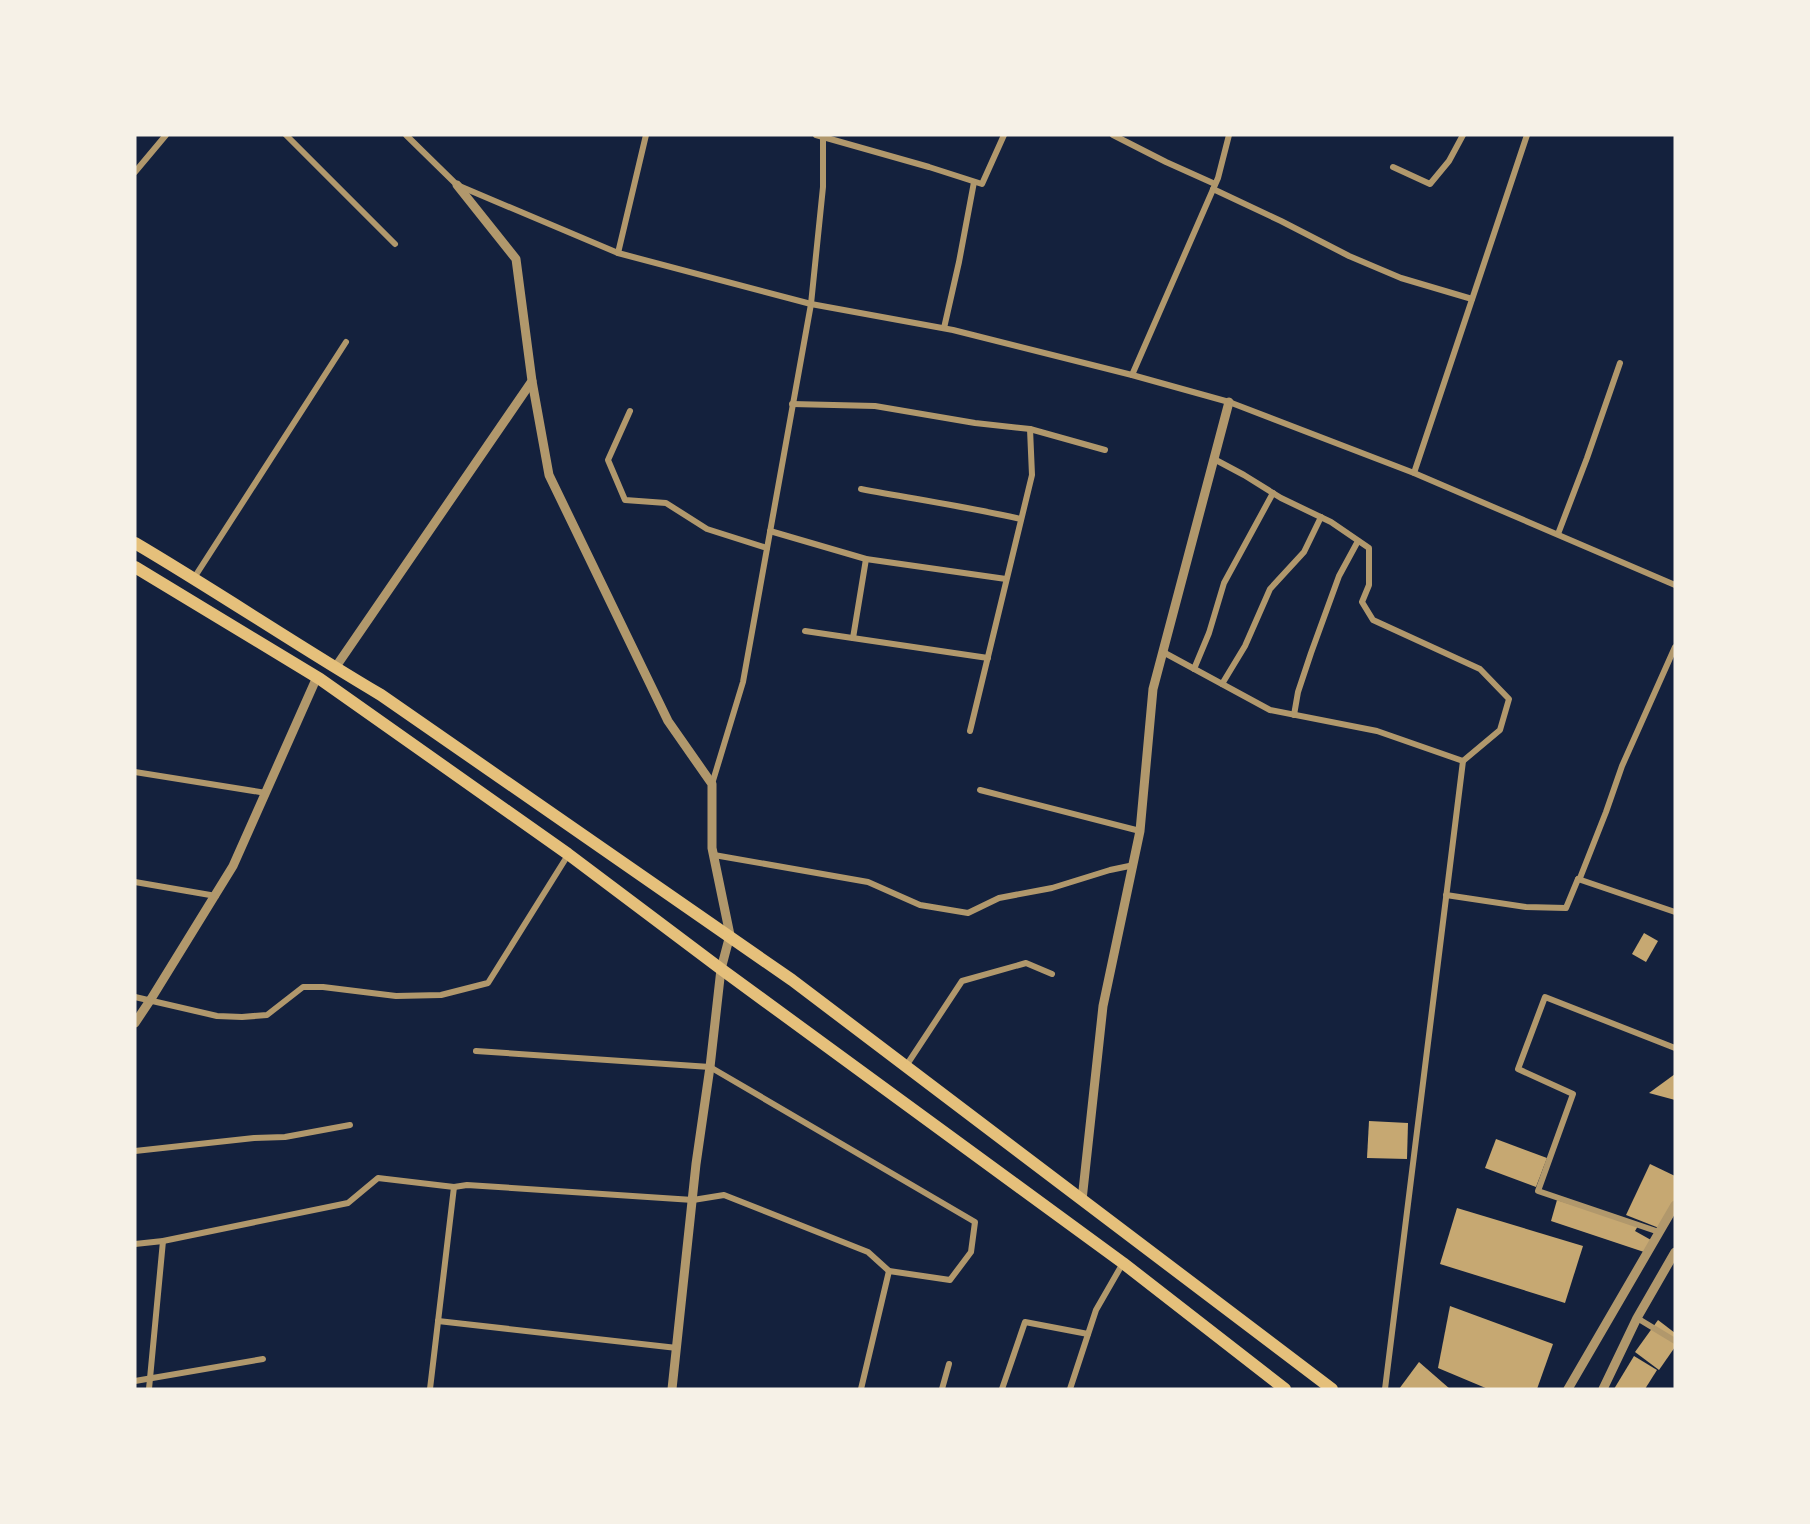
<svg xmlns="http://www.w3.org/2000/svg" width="1810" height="1524" font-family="'Public Sans',sans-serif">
	<rect width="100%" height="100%" fill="#14213d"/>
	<g fill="#c6a872">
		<polygon points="1644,933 1658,941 1646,962 1632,954"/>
		<polygon points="1675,1074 1675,1100 1649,1093"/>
		<polygon points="1369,1121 1408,1123 1407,1159 1367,1158"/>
		<polygon points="1496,1139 1547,1158 1536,1187 1485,1168"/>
		<polygon points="1650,1164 1675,1176 1675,1199 1659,1228 1626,1215"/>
		<polygon points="1557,1200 1638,1226 1635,1231 1651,1240 1647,1253 1551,1221"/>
		<polygon points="1457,1208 1583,1246 1565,1303 1440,1264"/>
		<polygon points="1450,1306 1553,1344 1537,1389 1488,1389 1438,1368"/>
		<polygon points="1658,1320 1675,1333 1675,1347 1659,1370 1635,1352"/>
		<polygon points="1634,1356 1657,1370 1645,1389 1614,1389"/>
		<polygon points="1419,1362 1450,1389 1399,1389"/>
	</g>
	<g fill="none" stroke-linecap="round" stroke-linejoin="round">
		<g stroke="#b1986c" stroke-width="6">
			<polyline points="286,135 395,244"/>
			<polyline points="406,135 457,185 618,253 811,304 953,330 1132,375 1229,402 1414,473 1675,585"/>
			<polyline points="816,135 929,167 982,184 1004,135"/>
			<polyline points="1113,135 1166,162 1215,184"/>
			<polyline points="1393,167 1430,184 1449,161 1463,135"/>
			<polyline points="135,172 166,135"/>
			<polyline points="1213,189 1281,221 1349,256 1401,278 1472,299"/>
			<polyline points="618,253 646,135"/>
			<polyline points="944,328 959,262 974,182"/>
			<polyline points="1132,375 1218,178 1229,135"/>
			<polyline points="792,404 875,406 975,423 1030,429 1032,475 970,731"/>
			<polyline points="630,411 608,460 625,500 666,503 707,529 767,548"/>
			<polyline points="1030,429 1105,450"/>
			<polyline points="1214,459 1244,475 1281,498 1331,522 1369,548 1369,585 1362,602 1373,620 1480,669 1509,699 1500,730 1463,761"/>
			<polyline points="1414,473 1527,135"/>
			<path d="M861 489C914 499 968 507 1021 519"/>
			<polyline points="770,531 866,559 1006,579"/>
			<polyline points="1558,534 1587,458 1620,363"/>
			<polyline points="194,578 346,342"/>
			<polyline points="805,631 988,658"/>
			<polyline points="853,638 866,559"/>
			<polyline points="1163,652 1270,710 1377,731 1463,761 1385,1389"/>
			<polyline points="1194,669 1209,633 1224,583 1273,493"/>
			<polyline points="1222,684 1245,646 1270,589 1304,552 1321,517"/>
			<polyline points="1294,715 1298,692 1311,653 1339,576 1358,541"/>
			<polyline points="135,772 266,793"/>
			<polyline points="712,784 743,682 811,304 823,187 823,135"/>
			<polyline points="980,790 1140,831"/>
			<polyline points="714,855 868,882 920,905 968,913 999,898 1052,888 1110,870 1134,865"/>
			<polyline points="1578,879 1675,912"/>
			<polyline points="135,882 216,896"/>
			<polyline points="1446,895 1526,907 1566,908 1578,879 1580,878 1606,812 1622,766 1675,647"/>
			<polyline points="135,997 217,1016 242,1017 267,1015 303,987 323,987 396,996 441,995 488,983 568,855"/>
			<polyline points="906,1066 962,981 1026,963 1052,974"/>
			<polyline points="135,1151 254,1138 285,1137 350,1125"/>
			<polyline points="1659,1232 1538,1191 1573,1094 1518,1069 1545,997 1675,1048"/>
			<polyline points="135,1244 163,1241 348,1203 378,1178 454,1187 467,1185 693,1200 724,1195 868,1252 889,1271 950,1280 971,1252 975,1222 710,1067 476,1051"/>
			<polyline points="1637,1318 1675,1341"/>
			<polyline points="438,1321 677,1348"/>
			<polyline points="135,1381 263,1359"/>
			<polyline points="149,1389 163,1241"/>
			<polyline points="430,1389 454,1187"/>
			<polyline points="861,1389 889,1271"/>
			<polyline points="942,1389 949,1364"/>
			<polyline points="1002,1389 1025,1322 1088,1334"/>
			<polyline points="1070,1389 1096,1310 1123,1263"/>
		</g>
		<g stroke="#b1986c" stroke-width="9">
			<polyline points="532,381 549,475 668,721 712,784 712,848 730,935 721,969 710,1067 696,1164 672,1389"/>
			<polyline points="335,668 532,381 516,259 457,185"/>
			<polyline points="135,1023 151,999 233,866 317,677"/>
			<polyline points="1082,1200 1103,1006 1140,831 1153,689 1229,402"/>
			<polyline points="1568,1389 1675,1205"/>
			<polyline points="1603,1389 1637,1318 1675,1252"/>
		</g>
		<g stroke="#e5c07b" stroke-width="12">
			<path d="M135 543C218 592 298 646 381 695L792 980 1332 1389"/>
			<polyline points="135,567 320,679 568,854 721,969 1123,1263 1285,1389"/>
		</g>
	</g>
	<rect width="1810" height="1524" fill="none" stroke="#f6f1e7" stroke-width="273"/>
</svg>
